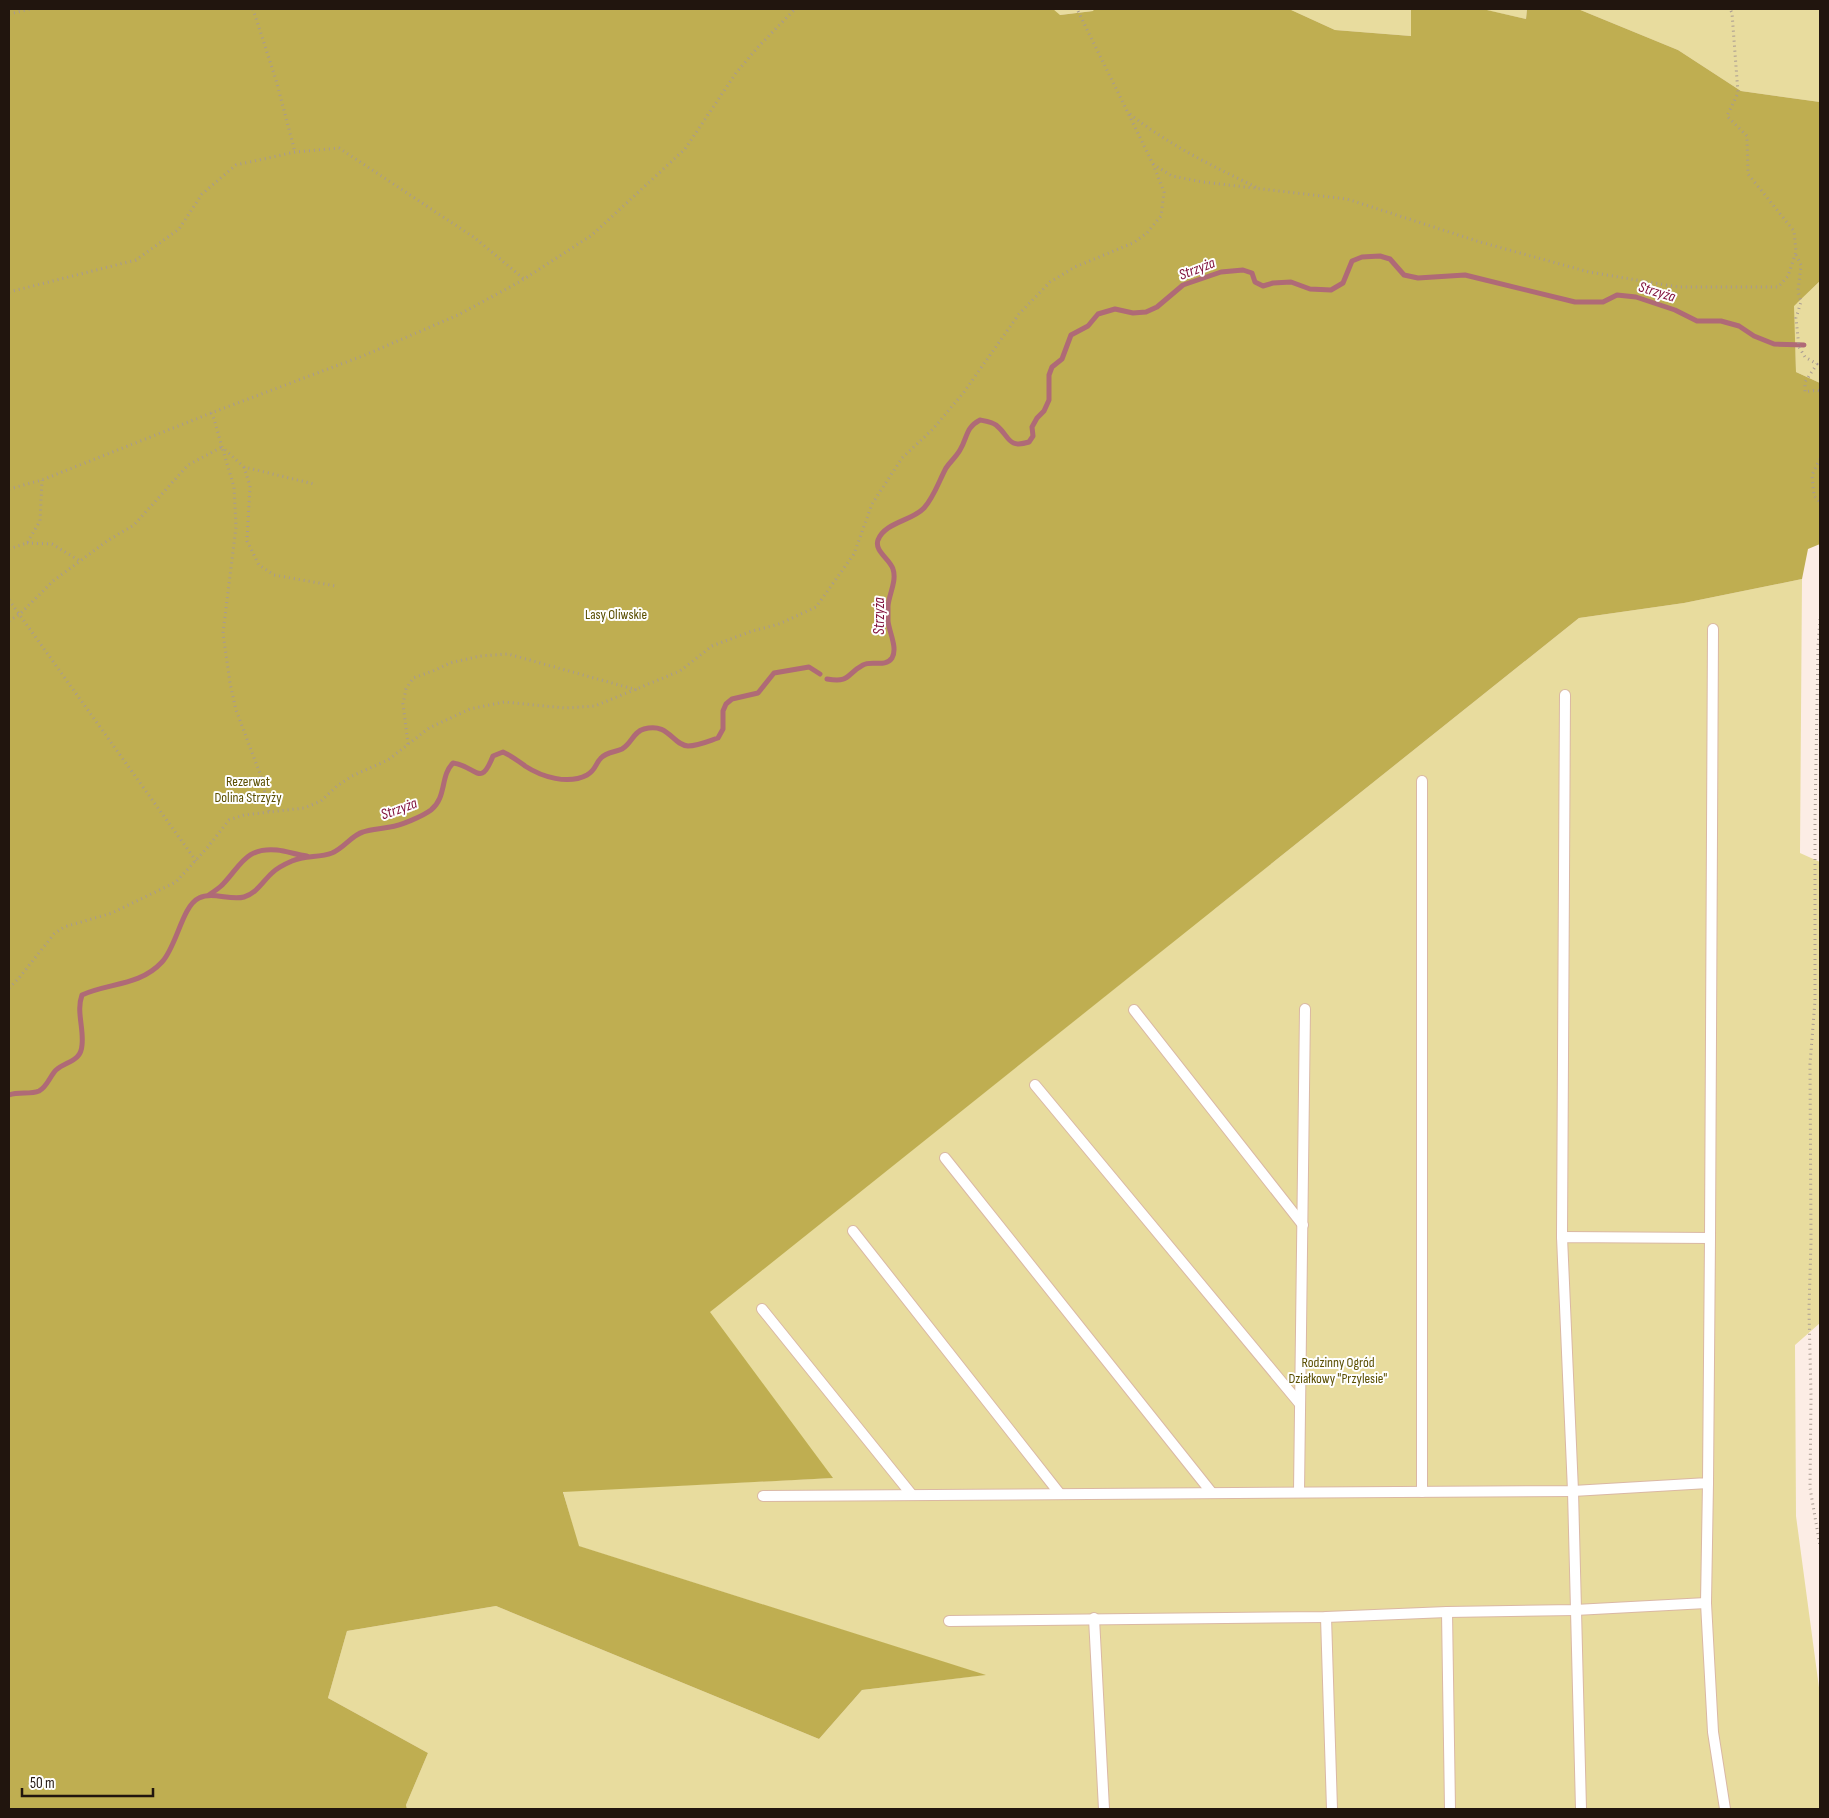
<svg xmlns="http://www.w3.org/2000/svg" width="1829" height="1818" font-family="'Sofia Sans Condensed',sans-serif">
	<rect width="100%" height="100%" fill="#fcede5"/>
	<g fill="#e8dc9e">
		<polygon points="808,9 1094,9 1093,11 1060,15 1797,303 1820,281 1820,383 1796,372 1795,347 1549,553 1212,911 1579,618 1684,603 1802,579 1800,853 1820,862 1820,1323 1795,1345 1796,1516 1820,1695 1820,1809 407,1809 406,1805 428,1753 328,1698 347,1631 496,1606 819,1739 862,1690 984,1675 578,1546 563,1491 832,1478 709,1312 1169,945"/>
		<polygon points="1289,9 1411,9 1411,36 1335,30"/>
		<polygon points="1486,9 1527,9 1526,19 1486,10"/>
		<polygon points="1578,9 1820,9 1820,102 1741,91 1678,50"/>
	</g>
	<polygon fill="#bfae51" points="9,9 1053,9 1060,15 1093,11 1094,9 1289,9 1335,30 1411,36 1411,9 1486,9 1487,10 1526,19 1527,9 1578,9 1678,50 1741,91 1820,102 1820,281 1794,306 1796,372 1820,383 1820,544 1808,549 1802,579 1684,603 1579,618 710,1312 833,1478 563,1492 579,1546 986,1675 862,1690 819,1739 496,1606 347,1631 328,1698 428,1753 406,1805 407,1809 9,1809"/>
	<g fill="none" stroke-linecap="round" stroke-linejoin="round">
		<g stroke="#af6a77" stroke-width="5">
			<path d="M827 679C851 683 846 674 863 665 872 660 885 668 892 658 898 648 889 632 888 621 888 616 888 611 888 606 889 594 897 581 893 569 890 559 874 551 878 540 885 522 912 521 924 508 934 497 939 481 946 468 950 462 956 457 960 450 968 437 965 428 980 420 985 421 992 422 996 425 1010 436 1007 449 1029 442L1033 436 1032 427 1037 418 1044 411 1049 400V375L1052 367 1062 359 1071 335 1088 326 1098 314 1115 309 1133 313 1146 312 1157 307 1183 285 1221 272 1243 270 1252 273 1255 282 1263 286 1273 283 1291 282 1310 289 1331 290 1343 283 1352 261 1362 257 1380 256 1390 259 1404 275 1418 278 1465 275 1575 302H1603L1617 295 1636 297 1675 310 1697 321H1721L1739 326 1754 336 1774 344 1804 345"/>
			<path d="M209 895C214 891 220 888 224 883 241 865 246 847 277 850 287 851 297 855 307 856"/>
			<path d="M9 1095C19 1091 30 1095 39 1091 47 1087 50 1076 56 1070 66 1061 81 1062 82 1045 84 1028 76 1011 82 995 108 983 140 986 162 962 177 946 182 906 199 898 213 891 230 901 244 897 257 893 263 881 272 873 277 868 285 864 292 861 305 855 319 858 332 853 344 848 352 835 363 832 372 829 381 829 390 827 400 826 423 816 431 810 447 797 440 776 453 763 477 766 480 789 493 756L503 752C512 756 517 760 525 766 542 777 568 785 587 775 596 770 595 764 601 758 606 752 616 752 622 749 632 743 633 732 644 729 669 722 672 745 688 746 698 746 709 741 718 738L723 729V711L726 704 732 699 758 693 774 673 809 667 820 674"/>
		</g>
		<defs>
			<g id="lane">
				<polyline points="1422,781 1422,1492"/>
				<polyline points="1134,1010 1303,1225"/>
				<polyline points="1035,1085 1300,1404"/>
				<polyline points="945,1158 1212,1493"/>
				<polyline points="853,1231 1060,1494"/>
				<polyline points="1562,1237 1565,695"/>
				<polyline points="762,1309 912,1495"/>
				<polyline points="1708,1483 1706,1603 1713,1732 1725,1809"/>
				<polyline points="1299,1492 1305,1009"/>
				<polyline points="763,1496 1573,1491 1708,1483 1710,1238"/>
				<polyline points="1447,1612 1450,1809"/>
				<polyline points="1326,1617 1332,1809"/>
				<polyline points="1094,1618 1104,1809"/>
				<polyline points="949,1621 1326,1617 1447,1612 1575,1610 1706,1603"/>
				<polyline points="1581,1809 1573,1491 1562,1237 1710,1238 1713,629"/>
			</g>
		</defs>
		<use href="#lane" stroke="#dab8a4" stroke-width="12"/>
		<g stroke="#a89a92" stroke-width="3" stroke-dasharray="1 4" stroke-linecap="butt">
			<polyline points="253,9 276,80 295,152"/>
			<polyline points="9,14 30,9"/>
			<path d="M1130 114C1169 145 1212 166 1256 187"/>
			<polyline points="1153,164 1172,176 1203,182 1347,199 1480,242 1589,272 1678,287 1778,287 1788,276 1796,252 1794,231 1748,174 1747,136 1727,116 1738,93 1732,13 1730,9"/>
			<polyline points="1796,255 1801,265 1798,291 1801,302 1796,318 1799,347 1805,357 1817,364 1805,382 1805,392 1817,390 1820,391"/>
			<polyline points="9,292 136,260 179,229 202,194 236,165 295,152 339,148 475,238 524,279"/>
			<polyline points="211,413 214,419 222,447 244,467 314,484"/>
			<polyline points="1820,459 1812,475 1814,496 1820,502"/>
			<polyline points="244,467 250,486 247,541 259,565 274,575 336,586"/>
			<polyline points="9,489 42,480 211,413 365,355 458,315 521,281 592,235 685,149 736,73 758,47 795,9"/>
			<polyline points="27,543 52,544 80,561"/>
			<polyline points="9,549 27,543 40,521 42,480"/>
			<polyline points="9,600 196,861"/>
			<polyline points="1820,619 1818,646 1815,820 1815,1001 1810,1064 1811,1241 1809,1310 1811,1396 1810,1488 1820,1546"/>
			<polyline points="9,621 20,614 53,581 107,541 134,525 188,465 222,447 234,487 236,527 223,633 230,683 236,710 262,779 269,812"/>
			<polyline points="408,744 403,704 406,689 413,678 433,671 450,663 480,656 508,654 637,690"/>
			<polyline points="9,988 19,978 54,934 64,927 112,913 176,882 207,848 229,820 244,815 304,808 321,801 337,786 352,776 388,760 429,728 470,709 504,702 565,708 595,706 680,671 712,646 752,631 779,624 816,607 854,554 872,504 902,458 933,429 964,392 1019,314 1050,282 1075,267 1133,243 1147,233 1161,216 1164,192 1153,164 1077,9"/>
		</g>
		<use href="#lane" stroke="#fff" stroke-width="10"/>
	</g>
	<g text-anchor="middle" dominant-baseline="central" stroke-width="4" stroke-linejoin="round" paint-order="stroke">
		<g font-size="14" fill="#5a4e01" stroke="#fff">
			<text x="616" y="614">Lasy Oliwskie</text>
			<text x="248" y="781">Rezerwat<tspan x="248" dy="16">Dolina Strzyży</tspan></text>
			<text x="1338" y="1362">Rodzinny Ogród<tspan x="1338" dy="16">Działkowy "Przylesie"</tspan></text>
		</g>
		<g font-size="15" font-style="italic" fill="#81123c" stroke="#fff">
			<text transform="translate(1197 269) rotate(-21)">Strzyża</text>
			<text transform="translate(1657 292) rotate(17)">Strzyża</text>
			<text transform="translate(879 616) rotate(-90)">Strzyża</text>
			<text transform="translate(399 809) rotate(-20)">Strzyża</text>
		</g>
	</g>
	<rect width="1829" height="1818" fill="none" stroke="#21150e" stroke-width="20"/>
	<path d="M22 1788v8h131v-8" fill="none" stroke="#21150e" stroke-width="2.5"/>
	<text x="30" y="1788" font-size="15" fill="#21150e" stroke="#ffffff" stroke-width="4" paint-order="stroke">50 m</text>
</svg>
